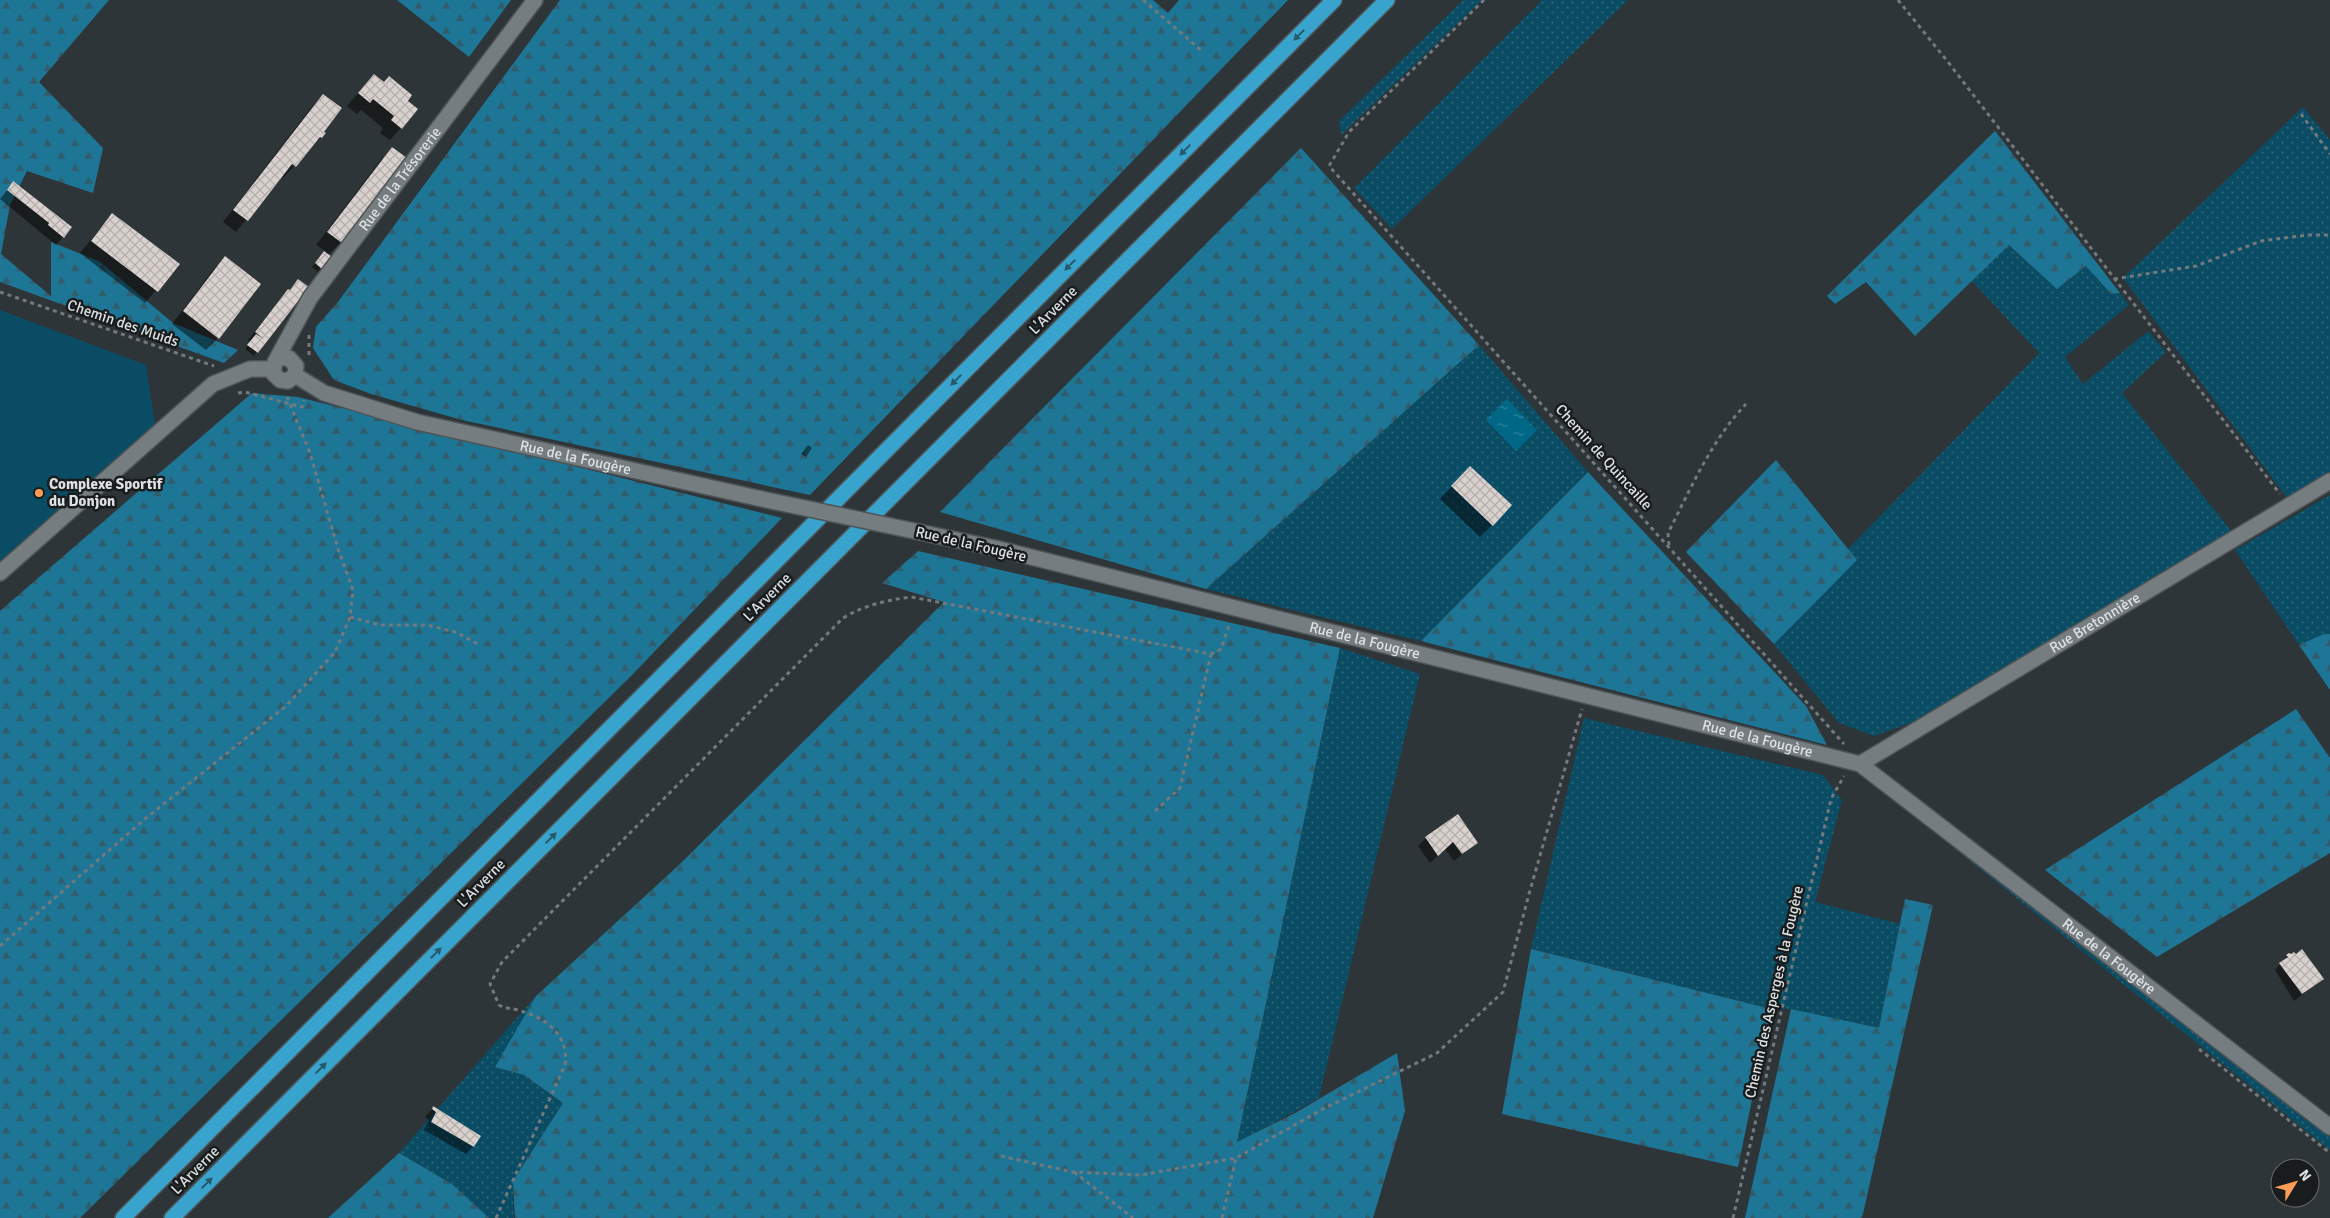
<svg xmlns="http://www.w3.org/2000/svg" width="2330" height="1218" font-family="Signika,sans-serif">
	<defs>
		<pattern id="green-dots" width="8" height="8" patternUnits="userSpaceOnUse" patternTransform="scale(1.25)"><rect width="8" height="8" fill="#0a4c63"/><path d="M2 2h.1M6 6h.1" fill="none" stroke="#2d6679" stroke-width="1.8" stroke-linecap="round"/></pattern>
		<pattern id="forest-firs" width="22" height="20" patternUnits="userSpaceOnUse" patternTransform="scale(1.25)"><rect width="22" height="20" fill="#1e7696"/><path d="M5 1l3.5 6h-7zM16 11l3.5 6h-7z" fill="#305d6d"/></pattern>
		<pattern id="water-ripples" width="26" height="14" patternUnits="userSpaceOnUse" patternTransform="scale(1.25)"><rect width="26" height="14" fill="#006786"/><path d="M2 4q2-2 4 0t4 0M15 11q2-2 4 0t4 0" fill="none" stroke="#31849d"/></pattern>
		<pattern id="building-cross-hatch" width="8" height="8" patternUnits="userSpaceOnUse" patternTransform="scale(1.25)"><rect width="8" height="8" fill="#d9d1cd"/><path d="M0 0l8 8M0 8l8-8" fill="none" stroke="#b3aeab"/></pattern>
	</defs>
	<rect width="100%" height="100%" fill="#2e3538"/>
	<g fill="url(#green-dots)">
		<polygon points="1463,0 1482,0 1341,135 1339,121"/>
		<polygon points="1542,0 1628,0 1392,229 1354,188"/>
		<polygon points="2303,107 2330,140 2330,474 2288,499 2123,278"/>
		<polygon points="2009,245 2057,288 2086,266 2111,294 2120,293 2129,305 2065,357 2083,384 2148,331 2166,352 2122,393 2232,532 1922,719 1874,736 1839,723 1774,644 1856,560 1848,549 2039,353 1971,280"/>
		<polygon points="1479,345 1588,472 1421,641 1206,589"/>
		<polygon points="2330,495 2330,634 2299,645 2235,550"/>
		<polygon points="1340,648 1420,674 1319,1098 1237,1143"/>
		<polygon points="1584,718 1823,775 1842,800 1815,902 1900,924 1879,1029 1791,1009 1771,1009 1531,949"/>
		<polygon points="1893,799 2223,1055 2330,1134 2330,1150"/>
		<polygon points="536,996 496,1067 524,1075 563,1103 513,1181 514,1218 489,1218 452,1184 399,1153"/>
	</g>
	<g fill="url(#forest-firs)">
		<polygon points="0,0 109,0 39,82 103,148 93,193 27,171 10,205 1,254 51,296 51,242 99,261 173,323 238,350 224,363 0,282"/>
		<polygon points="397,0 511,0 469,57"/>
		<polygon points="560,0 1153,0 1168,13 1179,0 1288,0 810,495 462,420 371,394 334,380 313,348 316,327 338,302"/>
		<polygon points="1995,131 2120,293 2111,294 2086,266 2057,289 2009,245 1915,336 1866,282 1835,304 1827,296"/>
		<polygon points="1301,148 1479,345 1206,589 940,512"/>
		<polygon points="252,393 298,397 782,518 633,674 80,1218 0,1218 0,611"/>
		<polygon points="1776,460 1857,560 1774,644 1686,552"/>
		<polygon points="1588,472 1806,706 1827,745 1421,641"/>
		<polygon points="918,551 1340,648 1237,1142 1297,1112 1397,1053 1405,1111 1373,1218 515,1218 513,1181 563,1103 524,1075 495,1067 536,996 680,864 944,602 882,583"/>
		<polygon points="2324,634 2330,634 2330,690 2299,645"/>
		<polygon points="2296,709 2330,758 2330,853 2157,957 2045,870"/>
		<polygon points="1905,899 1933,905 1862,1218 1745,1218 1791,1009 1879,1028"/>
		<polygon points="1531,949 1771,1009 1738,1167 1502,1114"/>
		<polygon points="399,1153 452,1184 489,1218 328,1218"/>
	</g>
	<polygon fill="#0a4c63" points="0,310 146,365 155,424 0,561"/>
	<polygon fill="url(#water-ripples)" points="1507,399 1537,430 1516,451 1486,420"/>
	<g fill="#0007">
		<polygon points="374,75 406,101 401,128 390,140 380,133 383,128 361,110 357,114 347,106"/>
		<polygon points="323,96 321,137 283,178 281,176 236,232 223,222 311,108"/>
		<polygon points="392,149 341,242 328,255 318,272 312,267 325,251 316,245 380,161"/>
		<polygon points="13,183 63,237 56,245 0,199"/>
		<polygon points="112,214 178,264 145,303 80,253"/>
		<polygon points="225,258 218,338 206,350 172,324 213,270"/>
		<polygon points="288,290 289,291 254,356 245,349 250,342 248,340"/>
		<polygon points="808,445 812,448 806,457 801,454"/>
		<polygon points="1458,480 1492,525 1480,537 1440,499"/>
		<polygon points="1426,838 1476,843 1454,861 1445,849 1430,863 1418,846"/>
		<polygon points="2296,955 2322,979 2294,1001 2275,970 2287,956"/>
		<polygon points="434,1107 473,1146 466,1154 424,1130 429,1120 425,1117"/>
	</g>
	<g fill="url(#building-cross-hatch)">
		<polygon points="374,74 384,82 389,76 412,95 408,101 418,109 402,129 391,120 394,116 373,99 370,103 358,93"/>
		<polygon points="323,94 342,108 324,132 326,133 322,138 320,137 296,167 292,164 248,221 233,210"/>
		<polygon points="392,147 407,158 342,243 327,232"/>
		<polygon points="13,181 72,227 64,238 48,225 49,223 7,190"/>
		<polygon points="112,213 180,264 158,292 91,241"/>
		<polygon points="324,251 332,257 322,269 315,263"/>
		<polygon points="225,256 261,284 219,339 183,311"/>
		<polygon points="298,279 309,287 258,353 247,345 256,334 264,339 255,332 288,289 290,290"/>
		<polygon points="1470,466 1512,505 1493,526 1451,486"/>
		<polygon points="1458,814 1478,843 1462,854 1453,842 1438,856 1425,837"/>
		<polygon points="2302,949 2324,979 2302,994 2279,963 2288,957 2286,955 2289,953 2291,954 2294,952 2296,954"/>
		<polygon points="433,1106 481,1136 474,1147 431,1122 436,1112 432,1109"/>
	</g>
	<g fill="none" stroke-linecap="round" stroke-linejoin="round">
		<defs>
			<g id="street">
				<path id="s1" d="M275 362 279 358H289L296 366 295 375 288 381 280 380 273 373 275 362 310 298 535 0"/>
				<path id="s2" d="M295 375 324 393 417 422 762 499"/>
				<path id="s3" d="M995 548 1860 764 2330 1127"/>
				<polyline points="0,573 213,384 250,369 273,369"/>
				<path id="s4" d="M1860 764 2330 481"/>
			</g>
			<g id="highway">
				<polyline points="123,1218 1334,0"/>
				<polyline points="172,1218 1387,0"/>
			</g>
		</defs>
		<use href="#street" stroke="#4e5456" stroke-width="18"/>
		<use href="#highway" stroke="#4e5456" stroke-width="18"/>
		<g stroke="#73797c" stroke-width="3" stroke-dasharray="4 4" stroke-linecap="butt">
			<polyline points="1143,0 1202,51"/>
			<polyline points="1484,0 1349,132 1329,166 1844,744"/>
			<polyline points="1898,0 1948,62 2280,494"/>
			<polyline points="2301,114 2330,154"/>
			<polyline points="2114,279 2196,266 2261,241 2307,235 2330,235"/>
			<polyline points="0,292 214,366"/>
			<polyline points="309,355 309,334"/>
			<polyline points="238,393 245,392 302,407 304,400"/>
			<path d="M1669 545 1668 533C1691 488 1711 441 1746 404"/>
			<polyline points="350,617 380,625 427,625 455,632 478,644"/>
			<polyline points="1155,811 1180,788 1211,654"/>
			<polyline points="0,946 146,818 286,706 335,652 350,617 353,590 338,549 310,453 287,397"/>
			<polyline points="2199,1049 2330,1153"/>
			<polyline points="1001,1156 1073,1172 1141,1175 1236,1158 1323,1109 1437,1053 1503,992 1529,894 1582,709"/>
			<polyline points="1074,1172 1133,1218"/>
			<path d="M496 1218 565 1065C569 1034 546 1018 518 1010 511 1008 506 1009 499 1005L490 984 502 962 843 618C865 605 887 600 911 597L1211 654 1221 649 1230 623"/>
			<polyline points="1222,1218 1236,1158"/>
			<polyline points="1733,1218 1831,799 1844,776"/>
		</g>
		<use href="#street" stroke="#767d81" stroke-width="15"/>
		<use href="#highway" stroke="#38a4cd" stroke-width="15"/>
		<defs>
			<polyline id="street-bridge" points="762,499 995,548"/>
		</defs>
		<use href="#street-bridge" stroke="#4e5456" stroke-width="18" stroke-linecap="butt"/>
		<use href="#street-bridge" stroke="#767d81" stroke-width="15"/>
	</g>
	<defs><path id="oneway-solid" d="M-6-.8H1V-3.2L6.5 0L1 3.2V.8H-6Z" transform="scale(1.25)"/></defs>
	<g fill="#27596c">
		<use href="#oneway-solid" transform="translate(1299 35) rotate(135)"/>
		<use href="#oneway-solid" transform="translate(1185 150) rotate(135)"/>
		<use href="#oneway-solid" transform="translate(1070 265) rotate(135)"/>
		<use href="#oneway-solid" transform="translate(956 380) rotate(135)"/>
		<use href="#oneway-solid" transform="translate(551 838) rotate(-45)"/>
		<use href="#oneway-solid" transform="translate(436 953) rotate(-45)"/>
		<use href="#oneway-solid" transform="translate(321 1068) rotate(-45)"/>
		<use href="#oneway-solid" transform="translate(207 1183) rotate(-45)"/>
	</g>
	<circle fill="#fd9c56" stroke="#191c1d" stroke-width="2" cx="39" cy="493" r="5"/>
	<g text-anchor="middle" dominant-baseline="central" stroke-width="5" stroke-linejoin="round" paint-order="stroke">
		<g font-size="15" fill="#dde1e3" stroke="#191c1d">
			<text stroke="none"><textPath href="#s1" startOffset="296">Rue de la Trésorerie</textPath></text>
			<text transform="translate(1053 310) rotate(-45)">L'Arverne</text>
			<text transform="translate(123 323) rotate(19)">Chemin des Muids</text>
			<text stroke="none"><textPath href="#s2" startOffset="294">Rue de la Fougère</textPath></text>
			<text transform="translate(1604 457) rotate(48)">Chemin de Quincaille</text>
			<text transform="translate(971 544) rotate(13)">Rue de la Fougère</text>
			<text transform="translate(767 597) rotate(-45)">L'Arverne</text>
			<text stroke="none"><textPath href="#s4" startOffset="274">Rue Bretonnière</textPath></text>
			<text stroke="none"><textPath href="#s3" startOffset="381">Rue de la Fougère</textPath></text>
			<text stroke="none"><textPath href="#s3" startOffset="786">Rue de la Fougère</textPath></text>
			<text transform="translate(481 883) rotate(-45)">L'Arverne</text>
			<text stroke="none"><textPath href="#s3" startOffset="1206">Rue de la Fougère</textPath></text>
			<text transform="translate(1774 992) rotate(-77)">Chemin des Asperges à la Fougère</text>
			<text transform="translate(195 1170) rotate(-45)">L'Arverne</text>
		</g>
		<g font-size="15" font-weight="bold" fill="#dde1e3" stroke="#191c1d" text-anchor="start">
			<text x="49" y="484">Complexe Sportif<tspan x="49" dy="17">du Donjon</tspan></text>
		</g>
	</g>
	<g transform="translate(2295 1183) rotate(53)"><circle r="24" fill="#191c1d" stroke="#676b6c"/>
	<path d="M0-4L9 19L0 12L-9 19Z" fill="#fd9c56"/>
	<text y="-8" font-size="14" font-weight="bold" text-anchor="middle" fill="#dde1e3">N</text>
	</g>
</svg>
